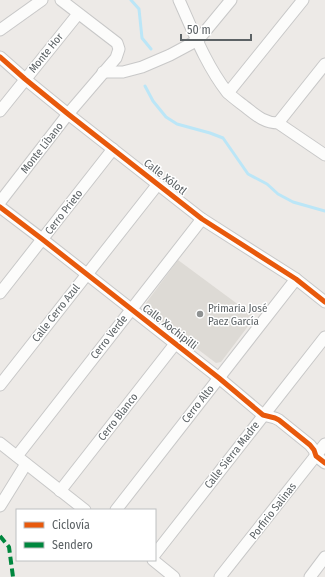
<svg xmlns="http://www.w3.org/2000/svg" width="325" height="577" font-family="'Fira Sans Condensed',sans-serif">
	<rect width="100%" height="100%" fill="#edeae7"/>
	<polygon fill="#dddad5" points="178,260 255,317 221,362 216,363 146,310 146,303"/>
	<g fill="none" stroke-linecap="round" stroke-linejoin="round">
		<g stroke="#bbe6f7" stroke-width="3">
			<polyline points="131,0 139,9 142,38 151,49"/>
			<polyline points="145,86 153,101 166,117 177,124 210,133 223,138 248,174 267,184 278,194 293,202 325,211"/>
		</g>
		<defs>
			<g id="street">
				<path d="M179 0C193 31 206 65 227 92 233 98 242 104 248 109 258 117 266 123 278 123L325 155"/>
				<polyline points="0,30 42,0"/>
				<polyline points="0,57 25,79 68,114 202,219 296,279 325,302"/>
				<polyline points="103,72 123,72 142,67 170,55 198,40 231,0"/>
				<polyline points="228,93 303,0"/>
				<polyline points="0,111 78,14"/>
				<polyline points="278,123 325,64"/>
				<polyline points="0,202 68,114 116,58 119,49 117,43 61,0"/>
				<polyline points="0,207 42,239 219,378 263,415 275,418 279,420 310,445 314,450 316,456 325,463"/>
				<polyline points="0,293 113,149"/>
				<polyline points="0,385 158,184"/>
				<polyline points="0,443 85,510"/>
				<polyline points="17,456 202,219"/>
				<polyline points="60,491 175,344"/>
				<polyline points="0,506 26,464"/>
				<polyline points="116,510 296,279"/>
				<polyline points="155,554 325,337"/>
				<polyline points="153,560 174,577"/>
				<polyline points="220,577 325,444"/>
				<polyline points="310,577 325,557"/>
			</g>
		</defs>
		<use href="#street" stroke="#c8c8c8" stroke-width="13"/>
		<use href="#street" stroke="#fcfcfb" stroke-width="11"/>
		<polyline stroke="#00873e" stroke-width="4" stroke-dasharray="8 4" stroke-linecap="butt" points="0,536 9,547 13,577"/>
		<defs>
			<g id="cycleway">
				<polyline points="0,57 25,79 68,114 202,219 296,279 325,302"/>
				<polyline points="0,207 42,239 219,378 263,415 275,418 279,420 310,445 314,450 316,456 325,463"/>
			</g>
		</defs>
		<use href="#cycleway" stroke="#fff" stroke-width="8"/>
		<use href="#cycleway" stroke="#e8590c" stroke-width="5"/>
	</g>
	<circle fill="#8f9292" stroke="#fff" stroke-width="1.5" cx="200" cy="314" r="4"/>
	<g text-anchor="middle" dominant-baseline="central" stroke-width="3" stroke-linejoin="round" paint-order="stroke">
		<g font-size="11" fill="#5c6265" stroke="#fff">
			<text transform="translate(46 53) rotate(-51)">Monte Hor</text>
			<text transform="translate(42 148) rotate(-52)">Monte Líbano</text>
			<text transform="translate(165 177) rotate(38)">Calle Xólotl</text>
			<text transform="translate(64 212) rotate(-52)">Cerro Prieto</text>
			<text transform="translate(56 313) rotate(-52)">Calle Cerro Azul</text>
			<text transform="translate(170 327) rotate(38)">Calle Xochipilli</text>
			<text transform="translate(109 337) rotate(-52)">Cerro Verde</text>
			<text transform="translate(198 404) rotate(-52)">Cerro Alto</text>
			<text transform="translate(118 417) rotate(-52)">Cerro Blanco</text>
			<text transform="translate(232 455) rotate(-52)">Calle Sierra Madre</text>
			<text transform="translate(273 511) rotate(-52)">Porfirio Salinas</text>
		</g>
		<g font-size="11" fill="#5c6265" stroke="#fff" text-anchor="start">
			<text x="208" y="308">Primaria José<tspan x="208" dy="13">Paez García</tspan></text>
		</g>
	</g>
	<rect x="16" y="509" width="140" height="52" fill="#ffffff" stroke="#bec0c1"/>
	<rect x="24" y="522" width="20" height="6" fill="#e8590c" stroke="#bec0c1"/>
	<text x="52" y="529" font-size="12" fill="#5c6265">Ciclovía</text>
	<rect x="24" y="542" width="20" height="6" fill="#00873e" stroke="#bec0c1"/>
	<text x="52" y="549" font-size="12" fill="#5c6265">Sendero</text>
	<path d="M181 34v6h70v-6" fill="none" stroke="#5c6265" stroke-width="2"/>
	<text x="187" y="34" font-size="12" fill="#5c6265" stroke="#ffffff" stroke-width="3" paint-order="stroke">50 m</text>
</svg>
